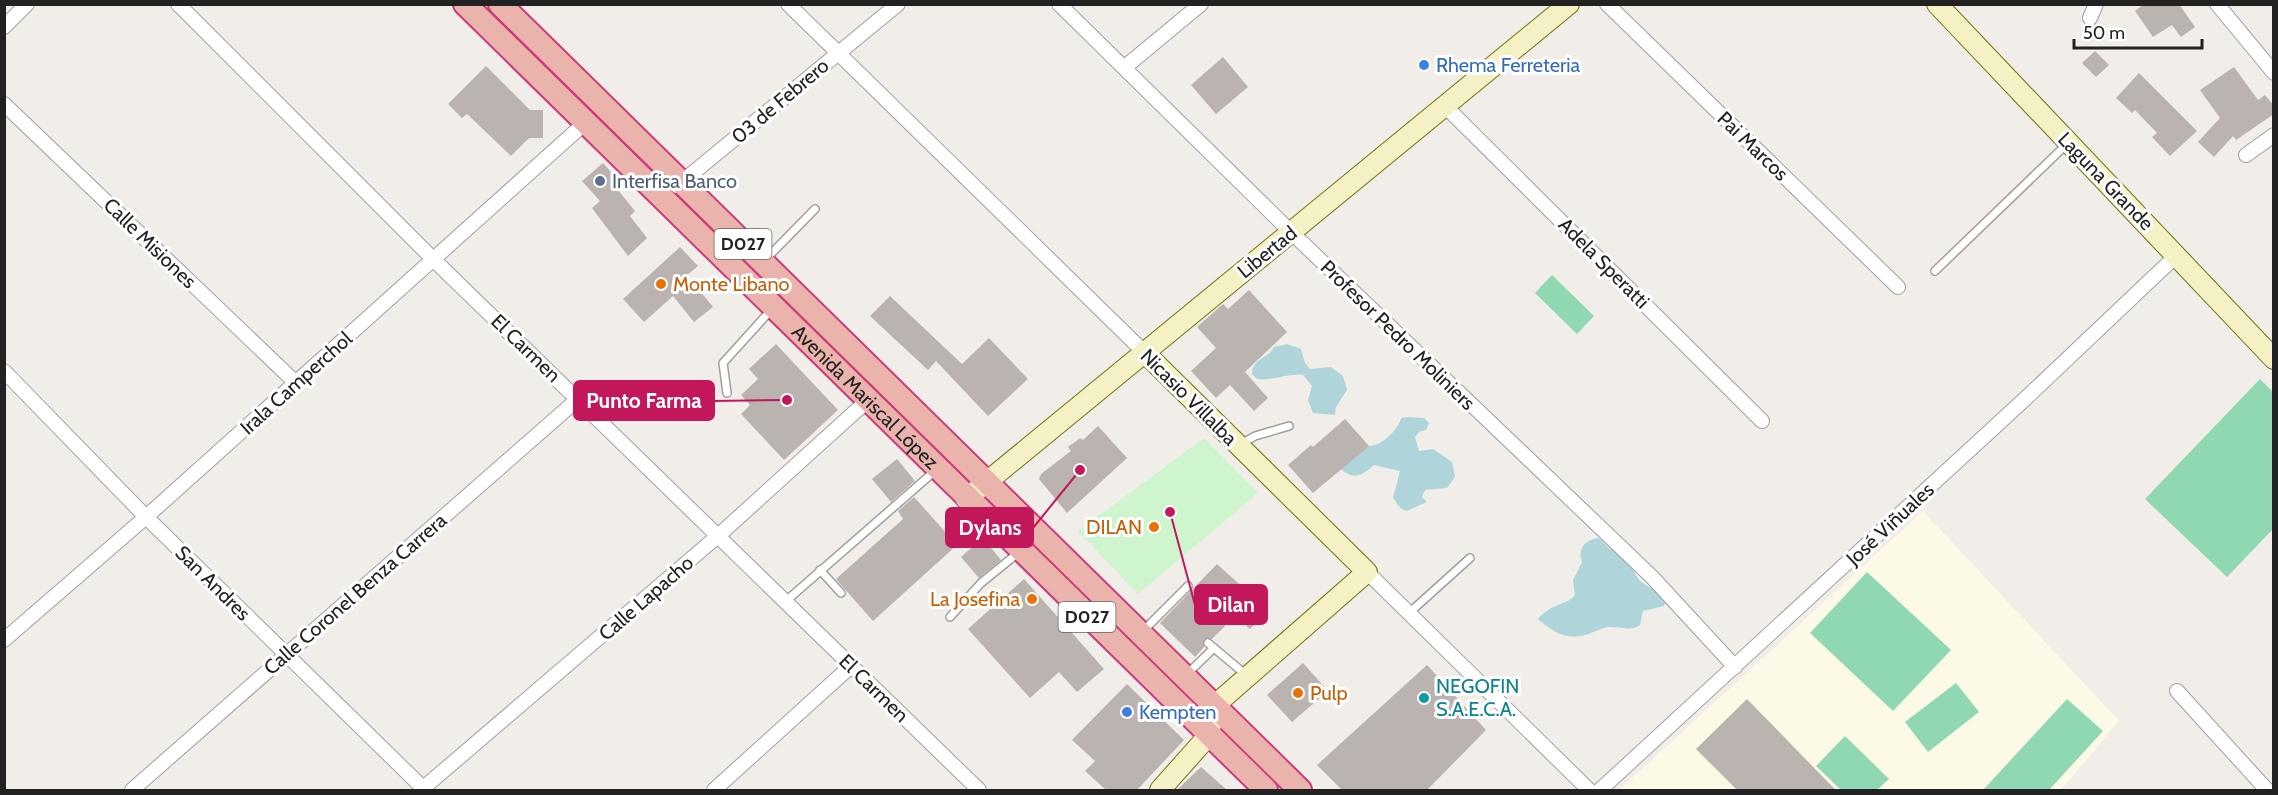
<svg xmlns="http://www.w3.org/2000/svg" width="2278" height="795" font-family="Cabin,sans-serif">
	<rect width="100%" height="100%" fill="#f1eeea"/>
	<polygon fill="#fcfae7" points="1923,511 2119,721 2061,790 1619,790"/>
	<g fill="#d2e5b5">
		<polygon points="477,5 487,5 664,179 663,184"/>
		<polygon points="694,208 959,468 959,472 690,210"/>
		<polygon points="998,510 1001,510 1199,707 1197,709 996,512"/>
	</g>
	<polygon fill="#cef5cd" points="1204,438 1258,493 1138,594 1078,531"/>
	<g fill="#90d7b4">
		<polygon points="1552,275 1594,316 1577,334 1535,293"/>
		<polygon points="2260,379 2273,392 2273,529 2227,577 2145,499"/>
		<polygon points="1867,572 1951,650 1893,711 1810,633"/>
		<polygon points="1956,683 1979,712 1928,752 1905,722"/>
		<polygon points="2067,699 2103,731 2049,790 1983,790"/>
		<polygon points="1845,736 1889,779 1877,790 1841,790 1816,766"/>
	</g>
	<g fill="#afd5da">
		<path d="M1287 344 1301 349 1305 363 1310 369 1331 367 1343 376 1347 390 1336 407 1335 415 1313 413 1308 400 1312 386 1303 375C1287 373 1273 381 1257 379L1252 374C1253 357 1267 360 1274 347Z"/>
		<path d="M1409 417 1424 418 1429 423 1426 430 1419 432 1415 437 1419 451 1433 449 1452 462 1455 477 1447 488 1425 490 1422 497 1427 502 1407 511 1401 509 1393 498 1400 471 1374 465C1357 481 1349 478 1333 462L1351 443C1358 444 1368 447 1375 445 1385 442 1399 428 1401 418Z"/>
		<path d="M1599 538 1610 549 1630 558C1637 589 1646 581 1666 598L1664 606 1643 611 1640 625C1630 632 1620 626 1608 627 1599 629 1593 633 1585 635 1565 640 1553 632 1538 619 1551 603 1568 605 1575 595L1573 580 1582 562C1577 548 1586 539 1599 538Z"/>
	</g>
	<g fill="#bab3af">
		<polygon points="2144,4 2179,4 2195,27 2181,37 2172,25 2153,37 2135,11"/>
		<polygon points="2095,51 2109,65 2096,77 2082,63"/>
		<polygon points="1223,57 1248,87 1216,114 1191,85"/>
		<polygon points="486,66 530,110 543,110 543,138 529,138 511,156 467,114 462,118 448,104"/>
		<polygon points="2234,67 2258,100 2265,95 2274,106 2274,114 2236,140 2233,136 2214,157 2198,142 2220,118 2200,90"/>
		<polygon points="2139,73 2197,131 2170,156 2152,137 2157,133 2135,110 2132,113 2116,98"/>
		<polygon points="603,163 618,180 613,184 635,211 630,216 647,238 628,256 592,208 600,201 582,181"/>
		<polygon points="680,247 698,266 687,275 713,307 694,322 673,296 644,322 623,299"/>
		<polygon points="1249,290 1287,332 1245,372 1268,398 1254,411 1230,385 1216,398 1191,371 1216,348 1197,327 1223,304 1228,309"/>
		<polygon points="890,296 962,364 989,338 1028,379 988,416 936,361 928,370 870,316"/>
		<polygon points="776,344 838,410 784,460 741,414 750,405 741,395 758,379 749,369"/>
		<polygon points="1345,419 1369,446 1313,493 1288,465 1311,445 1313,447"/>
		<polygon points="1098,426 1127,458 1067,513 1039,479 1041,474 1071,451 1068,447 1080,438 1083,440"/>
		<polygon points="897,459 915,481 891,502 872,479"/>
		<polygon points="914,497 957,545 873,621 836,579 903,519 898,511"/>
		<polygon points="983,538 1001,560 979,578 961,557"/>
		<polygon points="1217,564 1269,611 1250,629 1235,616 1212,639 1204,639 1204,647 1195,657 1160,623"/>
		<polygon points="1024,579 1104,669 1077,692 1059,672 1030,698 968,629"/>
		<polygon points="1303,663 1328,691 1292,722 1267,695"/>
		<polygon points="1427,665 1486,730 1427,790 1342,790 1317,765"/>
		<polygon points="1127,684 1184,740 1137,790 1106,790 1085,771 1095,761 1072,740"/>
		<polygon points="1747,699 1824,778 1836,790 1737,790 1696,749"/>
		<polygon points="1201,767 1227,790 1177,790"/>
	</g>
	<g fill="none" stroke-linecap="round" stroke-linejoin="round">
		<defs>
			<g id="service">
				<polyline points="764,261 815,209"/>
				<polyline points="1935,271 2067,144"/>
				<polyline points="727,393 723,363 771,310"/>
				<polyline points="1241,444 1255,436 1289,426"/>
				<polyline points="820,570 841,593"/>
				<polyline points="786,601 936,470"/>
				<polyline points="1409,613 1470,558"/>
				<polyline points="950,617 981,583 1018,553"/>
				<polyline points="1142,632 1188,586"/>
				<polyline points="1208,643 1245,674"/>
				<polyline points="1186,675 1214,648"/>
			</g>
			<g id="minor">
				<polyline points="178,4 434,260 979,790"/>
				<polyline points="788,4 1144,352"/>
				<polyline points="1059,4 1291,232 1652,577 1735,667"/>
				<polyline points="1607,4 1898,287"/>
				<polyline points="2217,4 2274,73"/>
				<polyline points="2090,18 2096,4"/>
				<polyline points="4,27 27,4"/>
				<polyline points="1125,67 1201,4"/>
				<polyline points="4,104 296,383"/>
				<polyline points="1445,106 1762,421"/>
				<polyline points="2246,155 2274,135"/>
				<polyline points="677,186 898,4"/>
				<polyline points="4,371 146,517 425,790"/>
				<polyline points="1367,572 1589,790"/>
				<polyline points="4,640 146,517 585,123"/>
				<polyline points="2177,691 2267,790"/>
				<polyline points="132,790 578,399"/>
				<polyline points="421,790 719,535 867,401"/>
				<polyline points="714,790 851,666"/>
				<polyline points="1600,790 2026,398 2177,255"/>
			</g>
			<g id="secondary">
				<polyline points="1937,4 2274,359"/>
				<polyline points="1144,352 1367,572 1214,706 1209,735 1160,790"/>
				<polyline points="966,499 1569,4"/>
			</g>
			<g id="trunk">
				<path id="s1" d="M465 4 1266 790"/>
				<polyline points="500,4 1300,790"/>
			</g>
		</defs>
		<use href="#service" stroke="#9f9f9f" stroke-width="10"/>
		<use href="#minor" stroke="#9f9f9f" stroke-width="16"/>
		<use href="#secondary" stroke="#717110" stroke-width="22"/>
		<use href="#trunk" stroke="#cb3b7c" stroke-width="26"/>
		<use href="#service" stroke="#fff" stroke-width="7"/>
		<use href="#minor" stroke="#fff" stroke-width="14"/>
		<use href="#secondary" stroke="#f4f2c4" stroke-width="20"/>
		<use href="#trunk" stroke="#eab4ad" stroke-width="22"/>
	</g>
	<g fill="#3f7fe0" stroke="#fff" stroke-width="2">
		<circle cx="1424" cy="65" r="6"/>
		<circle cx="1127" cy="712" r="6"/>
	</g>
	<circle fill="#5c6f8a" stroke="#fff" stroke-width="2" cx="600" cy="181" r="6"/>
	<g fill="#e8710a" stroke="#fff" stroke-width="2">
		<circle cx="661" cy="284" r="6"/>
		<circle cx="1154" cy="527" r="6"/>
		<circle cx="1032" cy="599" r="6"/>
		<circle cx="1298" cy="693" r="6"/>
	</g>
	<circle fill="#0f9aa8" stroke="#fff" stroke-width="2" cx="1424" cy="698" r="6"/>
	<g text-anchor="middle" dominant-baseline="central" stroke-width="6" stroke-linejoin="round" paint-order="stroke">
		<g fill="#fff" stroke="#646464" stroke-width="1.5">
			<rect x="714.5" y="229" width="57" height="30" rx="4.5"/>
			<rect x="1058.5" y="602" width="57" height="30" rx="4.5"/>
		</g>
		<g font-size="18" font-weight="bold" fill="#222">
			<text x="743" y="244">D027</text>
			<text x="1087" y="617">D027</text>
		</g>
		<g font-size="20" fill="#366cbe" stroke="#fff" text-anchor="start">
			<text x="1436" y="65">Rhema Ferreteria</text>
			<text x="1139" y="712">Kempten</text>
		</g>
		<g font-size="20" fill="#222" stroke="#fff">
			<text transform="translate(780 101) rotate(-40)">03 de Febrero</text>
			<text transform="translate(1753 146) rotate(44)">Pai Marcos</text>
			<text transform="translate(2106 181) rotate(46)">Laguna Grande</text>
			<text transform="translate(150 243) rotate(44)">Calle Misiones</text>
			<text transform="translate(1267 252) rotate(-39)">Libertad</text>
			<text transform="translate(1604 263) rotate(45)">Adela Speratti</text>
			<text transform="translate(1398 335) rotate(44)">Profesor Pedro Moliniers</text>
			<text transform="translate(526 348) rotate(44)">El Carmen</text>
			<text transform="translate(296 383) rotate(-42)">Irala Camperchol</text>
			<text transform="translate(1189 397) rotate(45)">Nicasio Villalba</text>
			<text stroke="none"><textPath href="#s1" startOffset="561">Avenida Mariscal López</textPath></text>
			<text transform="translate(1890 524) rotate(-43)">José Viñuales</text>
			<text transform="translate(213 583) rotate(45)">San Andres</text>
			<text transform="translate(355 594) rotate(-41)">Calle Coronel Benza Carrera</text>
			<text transform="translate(646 598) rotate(-41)">Calle Lapacho</text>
			<text transform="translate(874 688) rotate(44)">El Carmen</text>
		</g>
		<g font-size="20" fill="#4e5e75" stroke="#fff" text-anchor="start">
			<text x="612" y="181">Interfisa Banco</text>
		</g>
		<g font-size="20" fill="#c56008" stroke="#fff" text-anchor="start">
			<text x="673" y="284">Monte Libano</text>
			<text x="1142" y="527" text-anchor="end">DILAN</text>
			<text x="1020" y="599" text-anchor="end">La Josefina</text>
			<text x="1310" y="693">Pulp</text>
		</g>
		<g font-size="20" fill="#0d838f" stroke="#fff" text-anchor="start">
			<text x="1436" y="686">NEGOFIN<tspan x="1436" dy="23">S.A.E.C.A.</tspan></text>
		</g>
	</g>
	<path fill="none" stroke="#c2185b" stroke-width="2" d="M787 400L714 401M1080 470L1033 528M1170 512L1195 605"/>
	<g fill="#c2185b" stroke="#fff" stroke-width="2">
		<circle cx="787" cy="400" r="6"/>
		<circle cx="1080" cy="470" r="6"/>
		<circle cx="1170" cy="512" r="6"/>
	</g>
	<g fill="#c2185b" stroke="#c2185b" stroke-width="2">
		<rect x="574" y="381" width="140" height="39" rx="6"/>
		<rect x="946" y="508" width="87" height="39" rx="6"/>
		<rect x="1195" y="585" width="72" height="39" rx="6"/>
	</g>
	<g font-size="21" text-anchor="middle" font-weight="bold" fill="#fff">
		<text x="644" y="408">Punto Farma</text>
		<text x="990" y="535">Dylans</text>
		<text x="1231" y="612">Dilan</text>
	</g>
	<rect width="2278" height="795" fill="none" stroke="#222222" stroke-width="12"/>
	<path d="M2074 39v9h128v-9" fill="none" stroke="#222222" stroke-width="3"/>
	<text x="2083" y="39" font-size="18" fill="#222222" stroke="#ffffff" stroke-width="4.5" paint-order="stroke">50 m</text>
</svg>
